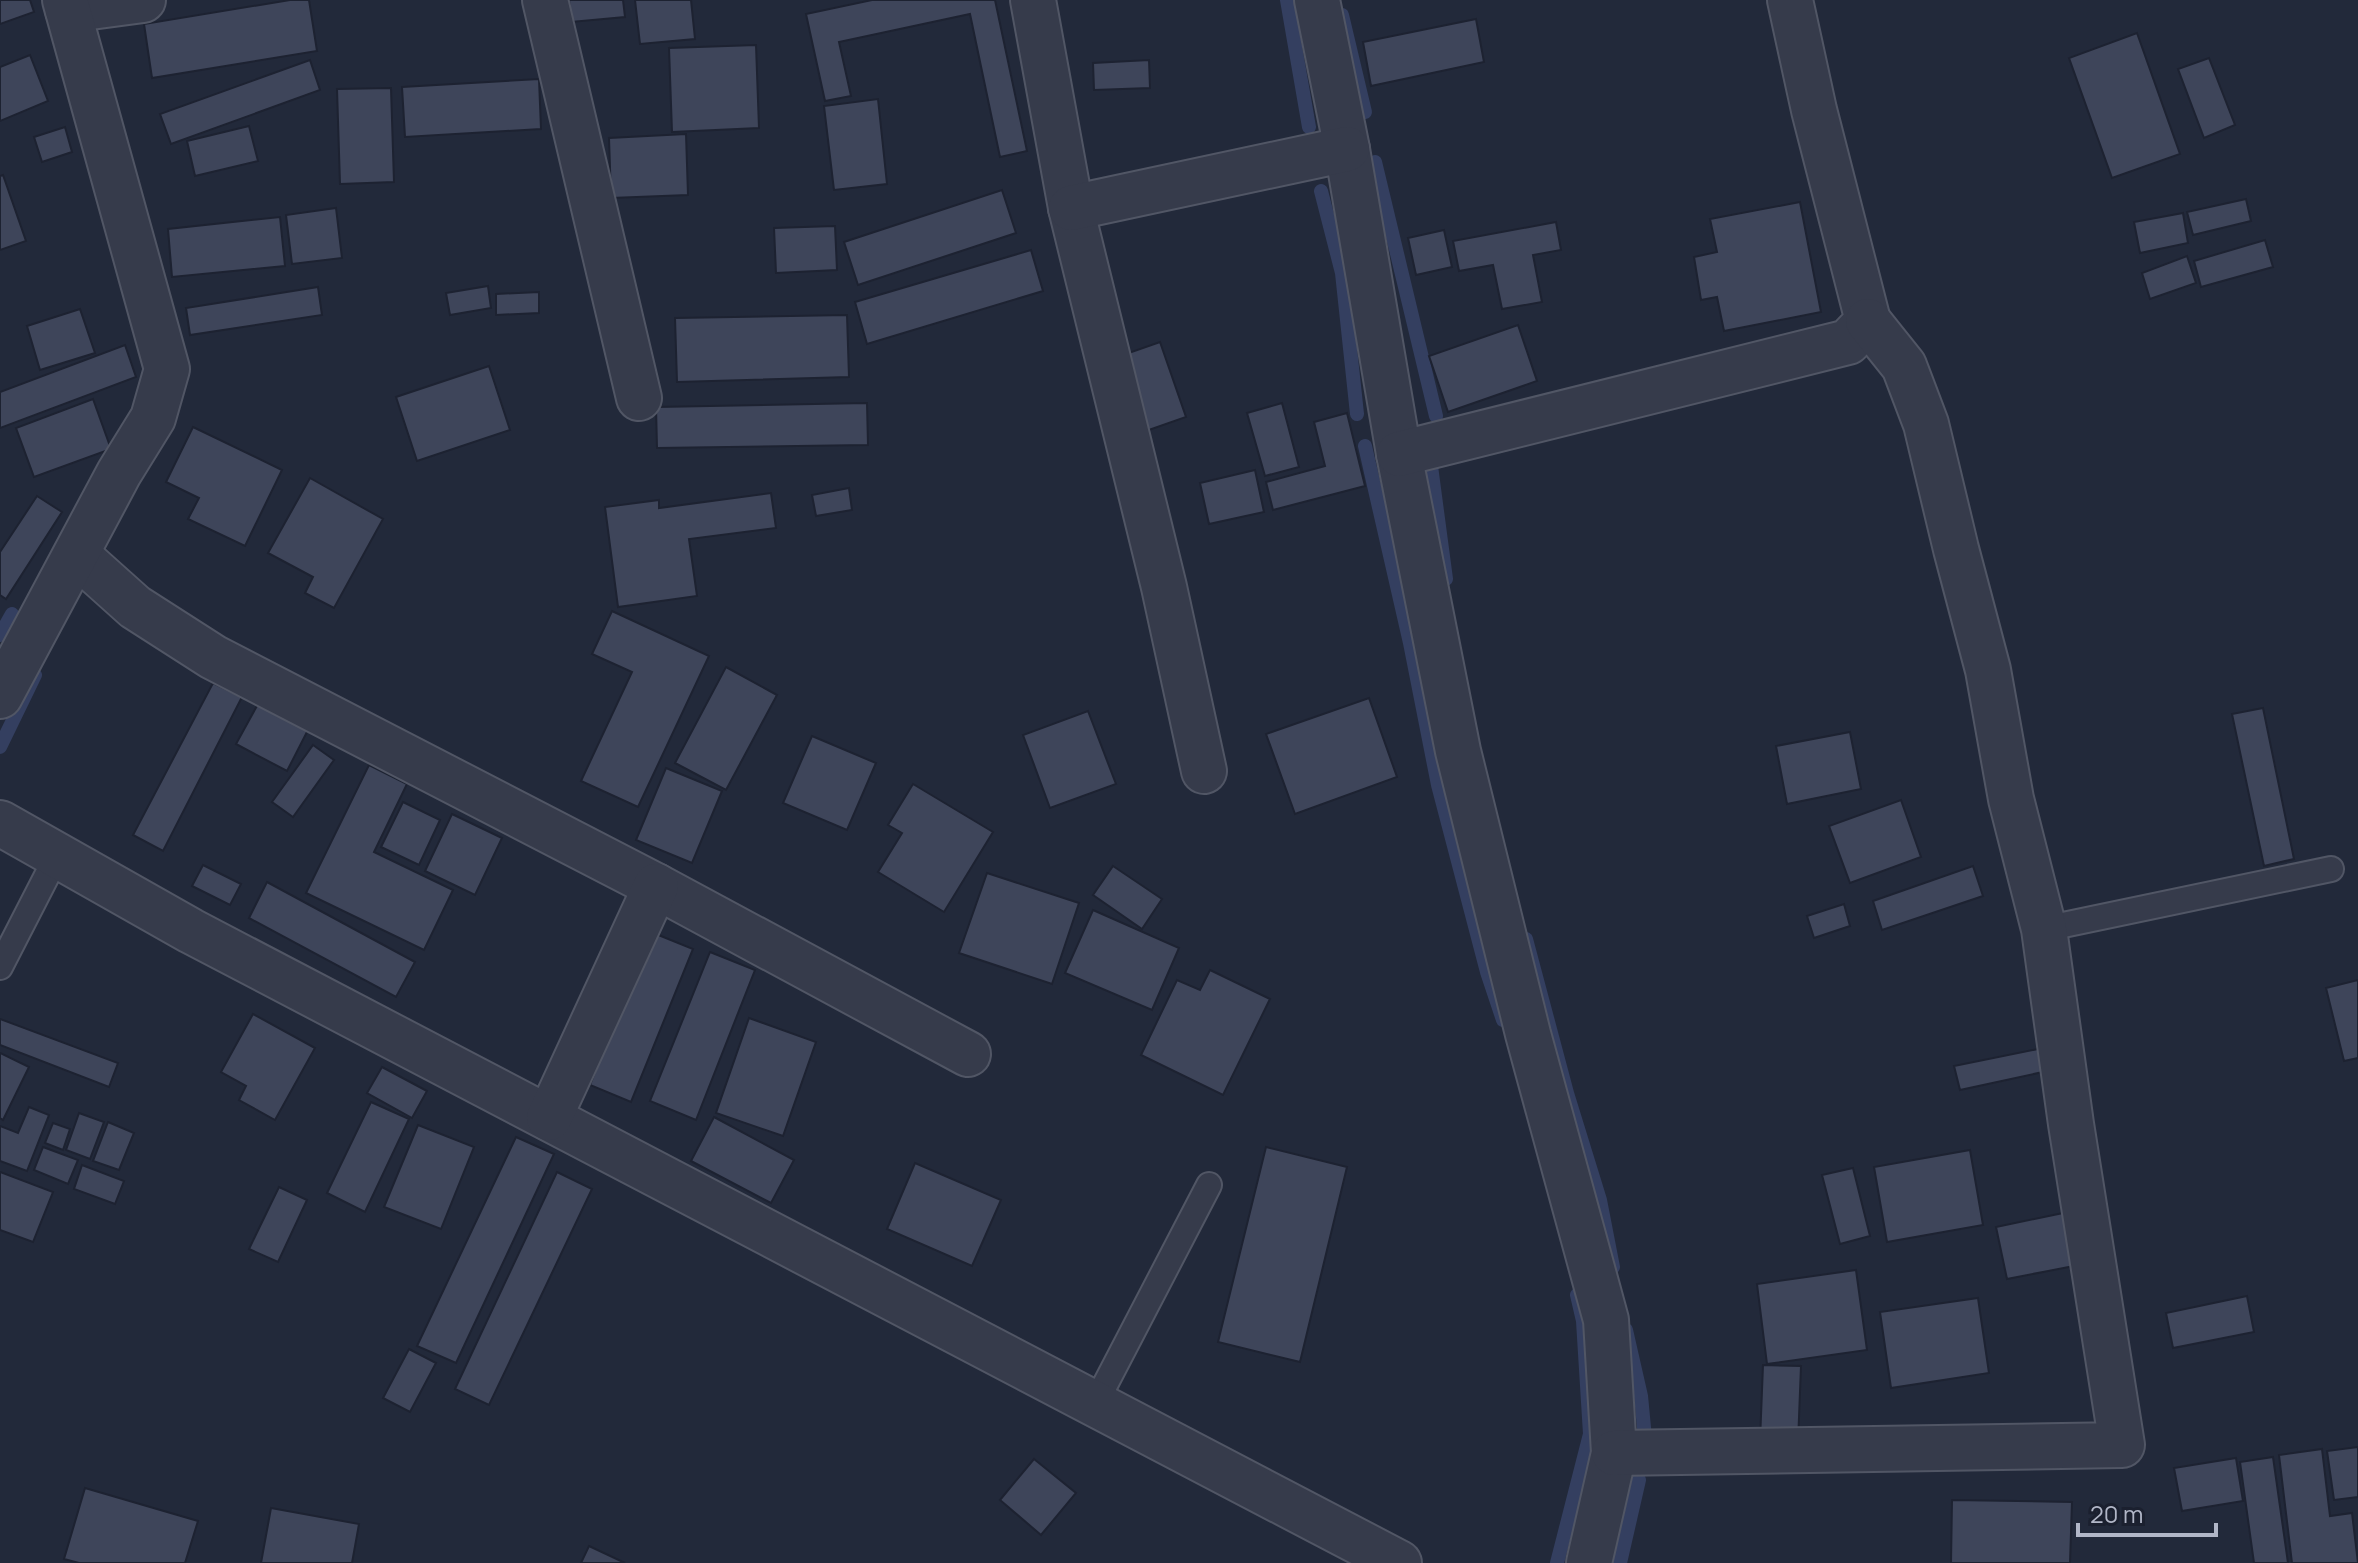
<svg xmlns="http://www.w3.org/2000/svg" width="2358" height="1563" font-family="Manrope,sans-serif">
	<rect width="100%" height="100%" fill="#22293a"/>
	<g fill="none" stroke-linecap="round" stroke-linejoin="round">
		<g stroke="#343f60" stroke-width="14">
			<polyline points="1287,0 1309,127"/>
			<polyline points="1342,15 1365,112"/>
			<polyline points="1375,162 1436,416"/>
			<polyline points="1321,191 1342,273 1357,414"/>
			<polyline points="1365,446 1410,643 1438,785 1487,972 1503,1020"/>
			<polyline points="1444,455 1431,466 1446,579"/>
			<polyline points="0,635 12,614"/>
			<polyline points="0,747 35,675"/>
			<polyline points="1526,939 1567,1093 1600,1200 1613,1267"/>
			<polyline points="1626,1330 1641,1396 1645,1438"/>
			<polyline points="1557,1563 1590,1434 1583,1321 1577,1295"/>
			<polyline points="1620,1563 1639,1480"/>
		</g>
	</g>
	<g fill="#3e455a" stroke="#1d2231" stroke-width="2">
		<polygon points="0,0 30,0 34,12 0,24"/>
		<polygon points="290,0 309,0 317,51 152,78 144,24"/>
		<polygon points="569,0 623,0 625,17 571,22"/>
		<polygon points="635,0 691,0 695,39 640,44"/>
		<polygon points="872,0 995,0 1027,151 1000,157 970,14 839,42 851,96 825,101 806,14"/>
		<polygon points="1476,19 1484,62 1371,86 1363,42"/>
		<polygon points="2137,33 2180,154 2112,178 2069,58"/>
		<polygon points="756,45 759,128 672,132 669,48"/>
		<polygon points="30,55 48,101 0,121 0,67"/>
		<polygon points="2209,58 2235,125 2204,138 2178,69"/>
		<polygon points="310,60 320,90 171,144 160,114"/>
		<polygon points="1149,60 1150,88 1094,90 1093,63"/>
		<polygon points="539,79 541,129 405,137 402,87"/>
		<polygon points="391,88 394,182 340,184 337,89"/>
		<polygon points="878,99 887,184 834,190 824,106"/>
		<polygon points="249,126 258,161 195,176 187,141"/>
		<polygon points="65,127 72,152 42,162 34,137"/>
		<polygon points="686,134 688,195 611,198 609,138"/>
		<polygon points="3,175 26,241 0,250 0,176"/>
		<polygon points="1002,190 1016,233 858,285 844,242"/>
		<polygon points="2246,199 2251,221 2193,235 2187,212"/>
		<polygon points="1800,202 1821,312 1724,331 1717,297 1701,300 1694,257 1717,252 1710,219"/>
		<polygon points="336,208 342,258 292,264 286,215"/>
		<polygon points="2183,213 2188,243 2140,253 2134,222"/>
		<polygon points="280,217 285,266 172,277 168,229"/>
		<polygon points="1556,222 1561,250 1533,255 1542,302 1502,309 1493,265 1459,271 1453,241"/>
		<polygon points="835,226 837,270 776,273 774,228"/>
		<polygon points="1444,230 1452,267 1416,275 1408,238"/>
		<polygon points="2265,240 2273,267 2201,287 2194,261"/>
		<polygon points="1031,250 1043,291 867,344 855,302"/>
		<polygon points="2187,256 2196,283 2150,299 2142,273"/>
		<polygon points="488,286 491,308 450,315 446,293"/>
		<polygon points="318,287 322,315 190,335 186,308"/>
		<polygon points="539,292 539,313 496,315 496,294"/>
		<polygon points="80,309 95,353 40,370 27,326"/>
		<polygon points="847,315 849,377 677,382 675,318"/>
		<polygon points="1518,325 1537,381 1448,412 1429,356"/>
		<polygon points="1160,342 1186,417 1146,431 1120,356"/>
		<polygon points="125,345 136,377 0,428 0,392"/>
		<polygon points="489,366 510,430 417,461 396,397"/>
		<polygon points="93,399 111,449 34,477 16,428"/>
		<polygon points="867,403 868,445 657,448 656,407"/>
		<polygon points="1282,403 1299,467 1265,476 1247,413"/>
		<polygon points="1347,413 1365,486 1273,510 1266,482 1325,466 1314,422"/>
		<polygon points="193,427 282,470 245,546 188,519 199,498 166,482"/>
		<polygon points="1255,470 1264,512 1209,524 1200,483"/>
		<polygon points="310,478 383,519 334,608 305,593 313,577 268,553"/>
		<polygon points="849,488 852,510 816,516 812,495"/>
		<polygon points="771,493 776,528 689,539 697,596 618,607 605,507 659,500 659,508"/>
		<polygon points="37,496 62,512 6,599 0,595 0,552"/>
		<polygon points="612,611 709,656 638,807 581,781 632,672 592,654"/>
		<polygon points="726,667 777,695 726,790 675,763"/>
		<polygon points="213,683 242,697 163,851 133,835"/>
		<polygon points="1369,698 1397,777 1295,814 1266,734"/>
		<polygon points="258,704 308,730 287,771 236,744"/>
		<polygon points="2263,708 2294,859 2264,866 2232,714"/>
		<polygon points="1088,711 1116,784 1050,808 1023,735"/>
		<polygon points="1850,732 1861,789 1787,804 1776,746"/>
		<polygon points="812,736 876,763 847,830 783,803"/>
		<polygon points="313,745 334,760 293,817 272,802"/>
		<polygon points="369,765 407,784 374,852 453,890 424,950 306,893"/>
		<polygon points="666,768 722,791 692,863 636,840"/>
		<polygon points="913,784 993,832 944,912 878,872 902,833 888,825"/>
		<polygon points="1901,800 1921,857 1850,883 1829,826"/>
		<polygon points="403,802 440,820 419,865 381,847"/>
		<polygon points="452,814 502,838 475,895 425,871"/>
		<polygon points="203,865 241,884 230,905 192,886"/>
		<polygon points="1113,866 1162,899 1142,929 1093,895"/>
		<polygon points="1973,866 1983,896 1882,930 1873,901"/>
		<polygon points="987,873 1079,903 1052,984 959,953"/>
		<polygon points="267,882 415,962 396,997 249,918"/>
		<polygon points="1844,904 1850,926 1814,938 1807,916"/>
		<polygon points="1093,910 1179,948 1152,1010 1065,973"/>
		<polygon points="651,932 693,949 631,1102 590,1085"/>
		<polygon points="710,952 755,970 696,1120 650,1101"/>
		<polygon points="1210,970 1270,999 1223,1095 1141,1055 1177,980 1200,990"/>
		<polygon points="2358,980 2358,1058 2344,1061 2326,988"/>
		<polygon points="253,1014 315,1048 275,1120 239,1100 246,1086 221,1072"/>
		<polygon points="749,1018 816,1042 783,1136 716,1113"/>
		<polygon points="0,1019 118,1063 109,1087 0,1045"/>
		<polygon points="2038,1049 2043,1072 1960,1090 1954,1066"/>
		<polygon points="0,1053 29,1067 3,1120 0,1118"/>
		<polygon points="382,1067 427,1091 412,1118 367,1093"/>
		<polygon points="371,1102 409,1119 365,1212 327,1193"/>
		<polygon points="29,1107 49,1115 27,1171 0,1161 0,1126 18,1133"/>
		<polygon points="79,1113 104,1122 90,1159 66,1150"/>
		<polygon points="714,1117 794,1160 771,1203 691,1161"/>
		<polygon points="108,1122 134,1133 119,1170 93,1161"/>
		<polygon points="53,1123 70,1129 63,1150 45,1143"/>
		<polygon points="418,1125 474,1147 441,1229 384,1207"/>
		<polygon points="516,1137 554,1154 456,1363 417,1346"/>
		<polygon points="43,1147 78,1160 68,1184 34,1170"/>
		<polygon points="1266,1147 1347,1167 1300,1362 1218,1342"/>
		<polygon points="1970,1150 1983,1225 1887,1242 1874,1167"/>
		<polygon points="915,1163 1001,1200 972,1266 887,1229"/>
		<polygon points="82,1165 124,1181 115,1204 74,1189"/>
		<polygon points="1853,1168 1870,1236 1840,1244 1822,1175"/>
		<polygon points="0,1172 53,1192 33,1242 0,1230"/>
		<polygon points="557,1172 592,1189 489,1405 455,1389"/>
		<polygon points="279,1187 307,1200 278,1262 249,1249"/>
		<polygon points="2068,1212 2079,1265 2007,1279 1996,1227"/>
		<polygon points="1856,1270 1867,1350 1767,1364 1757,1284"/>
		<polygon points="2247,1296 2254,1332 2173,1348 2166,1313"/>
		<polygon points="1978,1298 1989,1373 1891,1388 1880,1312"/>
		<polygon points="409,1349 436,1363 410,1412 383,1398"/>
		<polygon points="1763,1365 1801,1366 1798,1443 1760,1441"/>
		<polygon points="2358,1447 2358,1497 2334,1500 2327,1451"/>
		<polygon points="2322,1449 2330,1516 2352,1513 2358,1563 2292,1563 2279,1455"/>
		<polygon points="2273,1457 2288,1563 2254,1563 2240,1462"/>
		<polygon points="2236,1458 2243,1501 2182,1511 2174,1468"/>
		<polygon points="1034,1459 1076,1493 1041,1535 1000,1500"/>
		<polygon points="85,1488 198,1521 185,1563 79,1563 64,1559"/>
		<polygon points="1952,1500 2072,1502 2070,1563 1951,1563"/>
		<polygon points="271,1508 359,1524 352,1563 261,1563"/>
		<polygon points="589,1546 625,1563 581,1563"/>
	</g>
	<g fill="none" stroke-linecap="round" stroke-linejoin="round">
		<defs>
			<g id="service">
				<polyline points="2044,929 2331,869"/>
				<polyline points="0,967 57,856"/>
				<polyline points="1095,1404 1209,1185"/>
			</g>
			<g id="minor">
				<polyline points="545,0 639,398"/>
				<polyline points="1033,0 1071,208 1164,587 1204,771"/>
				<polyline points="1317,0 1347,149 1399,454 1458,751 1528,1034 1606,1320 1614,1453 1589,1563"/>
				<polyline points="68,10 143,0"/>
				<polyline points="1071,208 1347,149"/>
				<polyline points="1399,454 1848,342 1868,321 1814,110 1790,0"/>
				<polyline points="77,555 135,607 213,657 656,886 968,1054"/>
				<polyline points="0,696 119,473 153,418 167,369 65,0"/>
				<polyline points="0,823 191,931 1399,1563"/>
				<polyline points="549,1118 656,886"/>
				<polyline points="1614,1453 2122,1445 2071,1124 2044,929 2011,799 1988,670 1956,549 1926,424 1904,366 1868,321"/>
			</g>
		</defs>
		<use href="#service" stroke="#515665" stroke-width="28"/>
		<use href="#minor" stroke="#515665" stroke-width="48"/>
		<use href="#service" stroke="#363b4b" stroke-width="24"/>
		<use href="#minor" stroke="#363b4b" stroke-width="44"/>
	</g>
	<path d="M2078 1523v12h138v-12" fill="none" stroke="#b1b6c7" stroke-width="4"/>
	<text x="2090" y="1523" font-size="24" fill="#b1b6c7" stroke="#1b202f" stroke-width="6" paint-order="stroke">20 m</text>
</svg>
